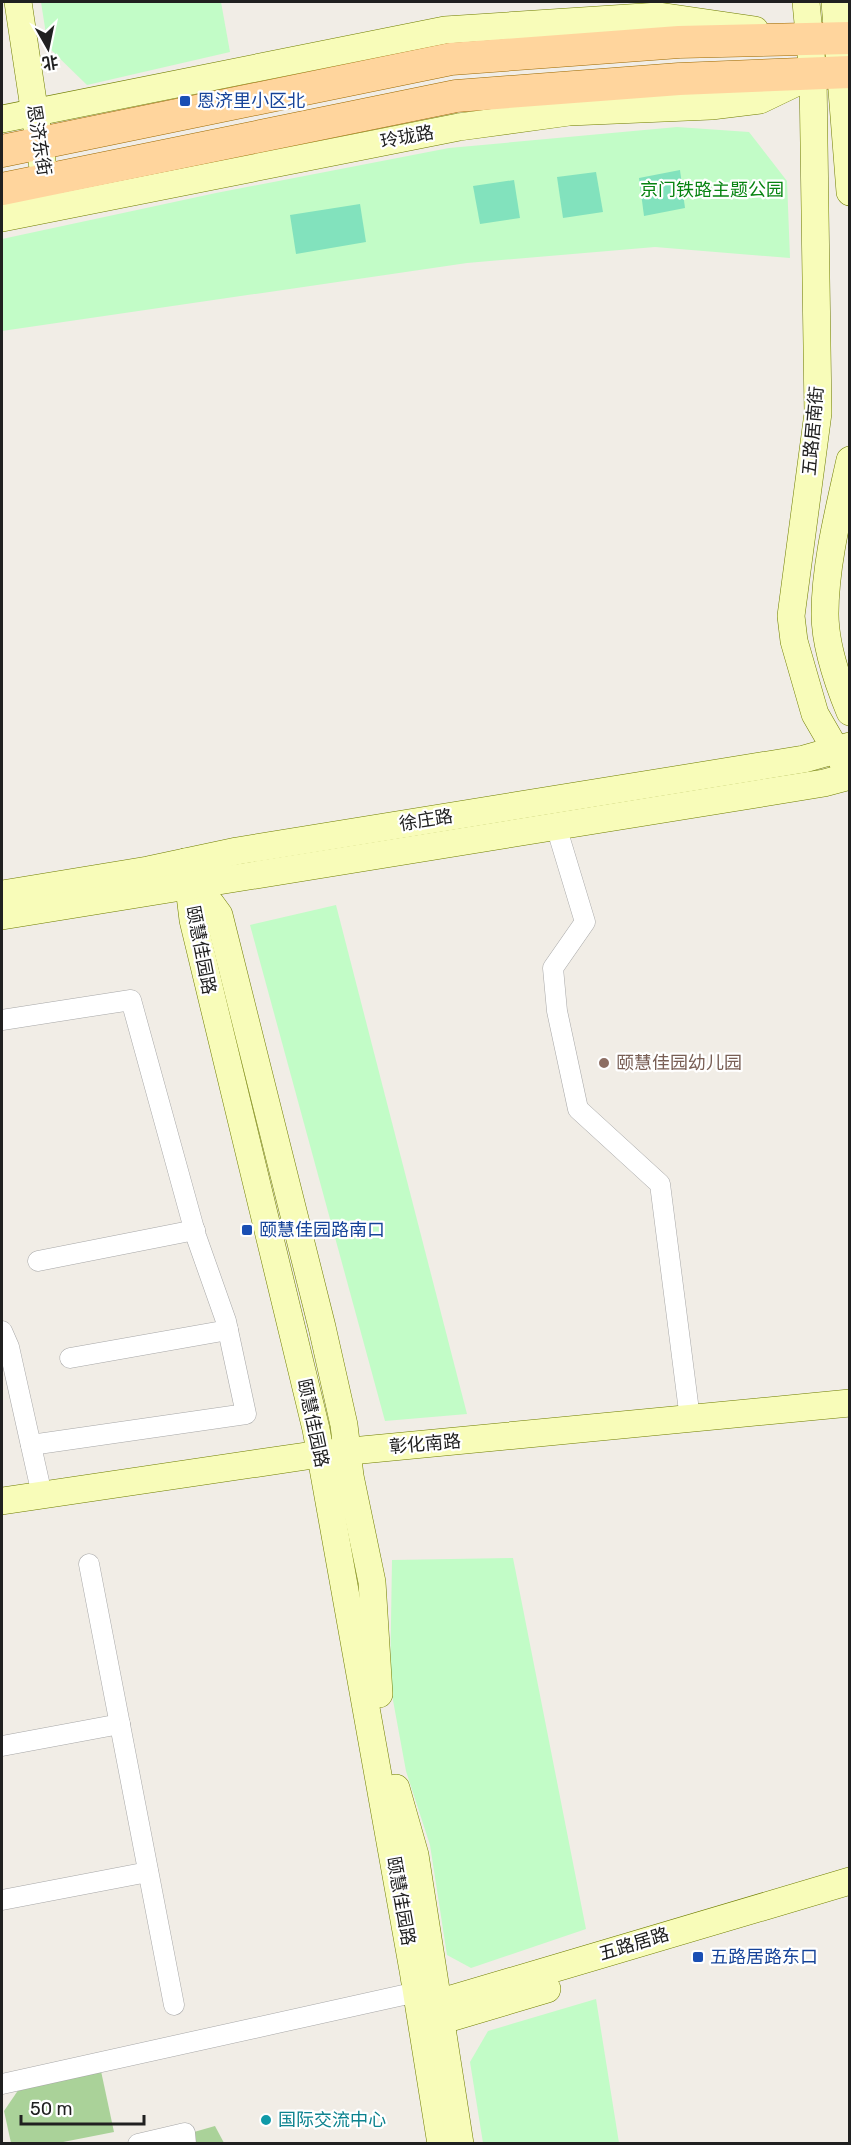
<svg xmlns="http://www.w3.org/2000/svg" width="851" height="2145" font-family="Rubik,'Noto Sans SC',sans-serif">
	<rect width="100%" height="100%" fill="#f1ede6"/>
	<g fill="#aad299">
		<polygon points="101,2071 114,2132 58,2143 11,2143 4,2111 19,2089"/>
		<polygon points="215,2126 224,2143 189,2143 187,2134"/>
	</g>
	<g fill="#c2fcc7">
		<polygon points="41,2 221,2 230,52 87,85 48,47"/>
		<polygon points="677,127 749,132 787,181 790,258 655,247 467,263 2,331 2,239 216,193 449,148"/>
		<polygon points="336,905 467,1414 385,1421 250,925"/>
		<polygon points="513,1558 586,1929 471,1968 447,1955 430,1845 406,1771 390,1684 392,1560"/>
		<polygon points="596,1999 619,2143 483,2143 470,2062 488,2031"/>
	</g>
	<g fill="#82e2bd">
		<polygon points="680,170 685,208 644,216 639,178"/>
		<polygon points="596,172 603,212 563,218 557,177"/>
		<polygon points="514,180 520,218 480,224 473,186"/>
		<polygon points="360,204 366,242 296,254 290,215"/>
	</g>
	<g fill="none" stroke-linecap="round" stroke-linejoin="round">
		<defs>
			<g id="street">
				<polyline points="556,826 585,922 553,968 557,1011 578,1109 660,1184 690,1419"/>
				<polyline points="2,1020 131,1000 196,1236 226,1321 246,1414 31,1445"/>
				<polyline points="38,1261 195,1230"/>
				<polyline points="2,1331 9,1347 42,1495"/>
				<polyline points="70,1358 228,1330"/>
				<polyline points="89,1564 174,2005"/>
				<polyline points="2,1746 120,1724"/>
				<polyline points="2,1900 148,1872"/>
				<polyline points="2,2084 417,1992"/>
				<polyline points="138,2144 185,2133 186,2144"/>
			</g>
			<g id="secondary">
				<polyline points="18,2 48,201"/>
				<polyline points="806,2 813,75 818,413 791,616 794,641 815,714 844,764"/>
				<polyline points="835,2 850,192"/>
				<polyline points="2,119 445,30 659,16 755,30"/>
				<polyline points="2,218 459,127 569,112 711,106 760,100 812,75"/>
				<path d="M850 460C839 510 825 564 825 614 825 646 838 683 850 712"/>
				<polyline points="186,862 193,920 316,1429 413,1970 441,2144"/>
				<polyline points="190,885 211,904 219,915 322,1327 344,1425 350,1476 372,1582 379,1694"/>
				<polyline points="2,894 148,870 237,851 804,759 850,746"/>
				<polyline points="2,916 824,783 850,776"/>
				<polyline points="2,1501 320,1454 850,1403"/>
				<polyline points="396,1788 415,1855 460,2144"/>
				<polyline points="421,2008 850,1881"/>
				<polyline points="423,2026 547,1989"/>
			</g>
			<g id="primary">
				<polyline points="2,151 451,59 679,42 850,38"/>
				<polyline points="2,189 456,96 679,79 850,72"/>
			</g>
		</defs>
		<use href="#street" stroke="#a7a7a7" stroke-width="21"/>
		<use href="#secondary" stroke="#6f7d01" stroke-width="28"/>
		<use href="#primary" stroke="#9c6900" stroke-width="33"/>
		<use href="#street" stroke="#fff" stroke-width="20"/>
		<use href="#secondary" stroke="#f8fcb9" stroke-width="27"/>
		<use href="#primary" stroke="#ffd59d" stroke-width="32"/>
	</g>
	<g fill="#1a4fb4" stroke="#fff" stroke-width="2">
		<rect x="179" y="95" width="12" height="12" rx="3"/>
		<rect x="241" y="1224" width="12" height="12" rx="3"/>
		<rect x="692" y="1951" width="12" height="12" rx="3"/>
	</g>
	<circle fill="#8d6e63" stroke="#fff" stroke-width="2" cx="604" cy="1063" r="6"/>
	<circle fill="#0f9aa8" stroke="#fff" stroke-width="2" cx="266" cy="2120" r="6"/>
	<g text-anchor="middle" dominant-baseline="central" stroke-width="4.5" stroke-linejoin="round" paint-order="stroke">
		<g font-size="18" fill="#164399" stroke="#fff" text-anchor="start">
			<text x="197" y="101">恩济里小区北</text>
			<text x="259" y="1230">颐慧佳园路南口</text>
			<text x="710" y="1957">五路居路东口</text>
		</g>
		<g font-size="18" fill="#202020" stroke="#fff">
			<text transform="translate(407 137) rotate(-11)">玲珑路</text>
			<text transform="translate(39 140) rotate(81)">恩济东街</text>
			<text transform="translate(813 431) rotate(-85)">五路居南街</text>
			<text transform="translate(426 820) rotate(-9)">徐庄路</text>
			<text transform="translate(201 950) rotate(79)">颐慧佳园路</text>
			<text transform="translate(313 1423) rotate(78)">颐慧佳园路</text>
			<text transform="translate(425 1444) rotate(-5)">彰化南路</text>
			<text transform="translate(401 1901) rotate(80)">颐慧佳园路</text>
			<text transform="translate(634 1944) rotate(-17)">五路居路</text>
		</g>
		<g font-size="18" fill="#088412" stroke="#fff">
			<text x="712" y="190">京门铁路主题公园</text>
		</g>
		<g font-size="18" fill="#785e54" stroke="#fff" text-anchor="start">
			<text x="616" y="1063">颐慧佳园幼儿园</text>
		</g>
		<g font-size="18" fill="#0d838f" stroke="#fff" text-anchor="start">
			<text x="278" y="2120">国际交流中心</text>
		</g>
	</g>
	<rect width="851" height="2145" fill="none" stroke="#202020" stroke-width="6"/>
	<g transform="translate(48 48) rotate(171)" stroke="#ffffff" stroke-width="4.5" paint-order="stroke">
	<path d="M0-4.5L10 22L0 15L-10 22Z" fill="#202020"/>
	<text y="-9" font-size="16" font-weight="bold" text-anchor="middle" fill="#202020">北</text>
	</g>
	<path d="M21 2115v9h123v-9" fill="none" stroke="#202020" stroke-width="3"/>
	<text x="30" y="2115" font-size="18" fill="#202020" stroke="#ffffff" stroke-width="4.5" paint-order="stroke">50 m</text>
</svg>
